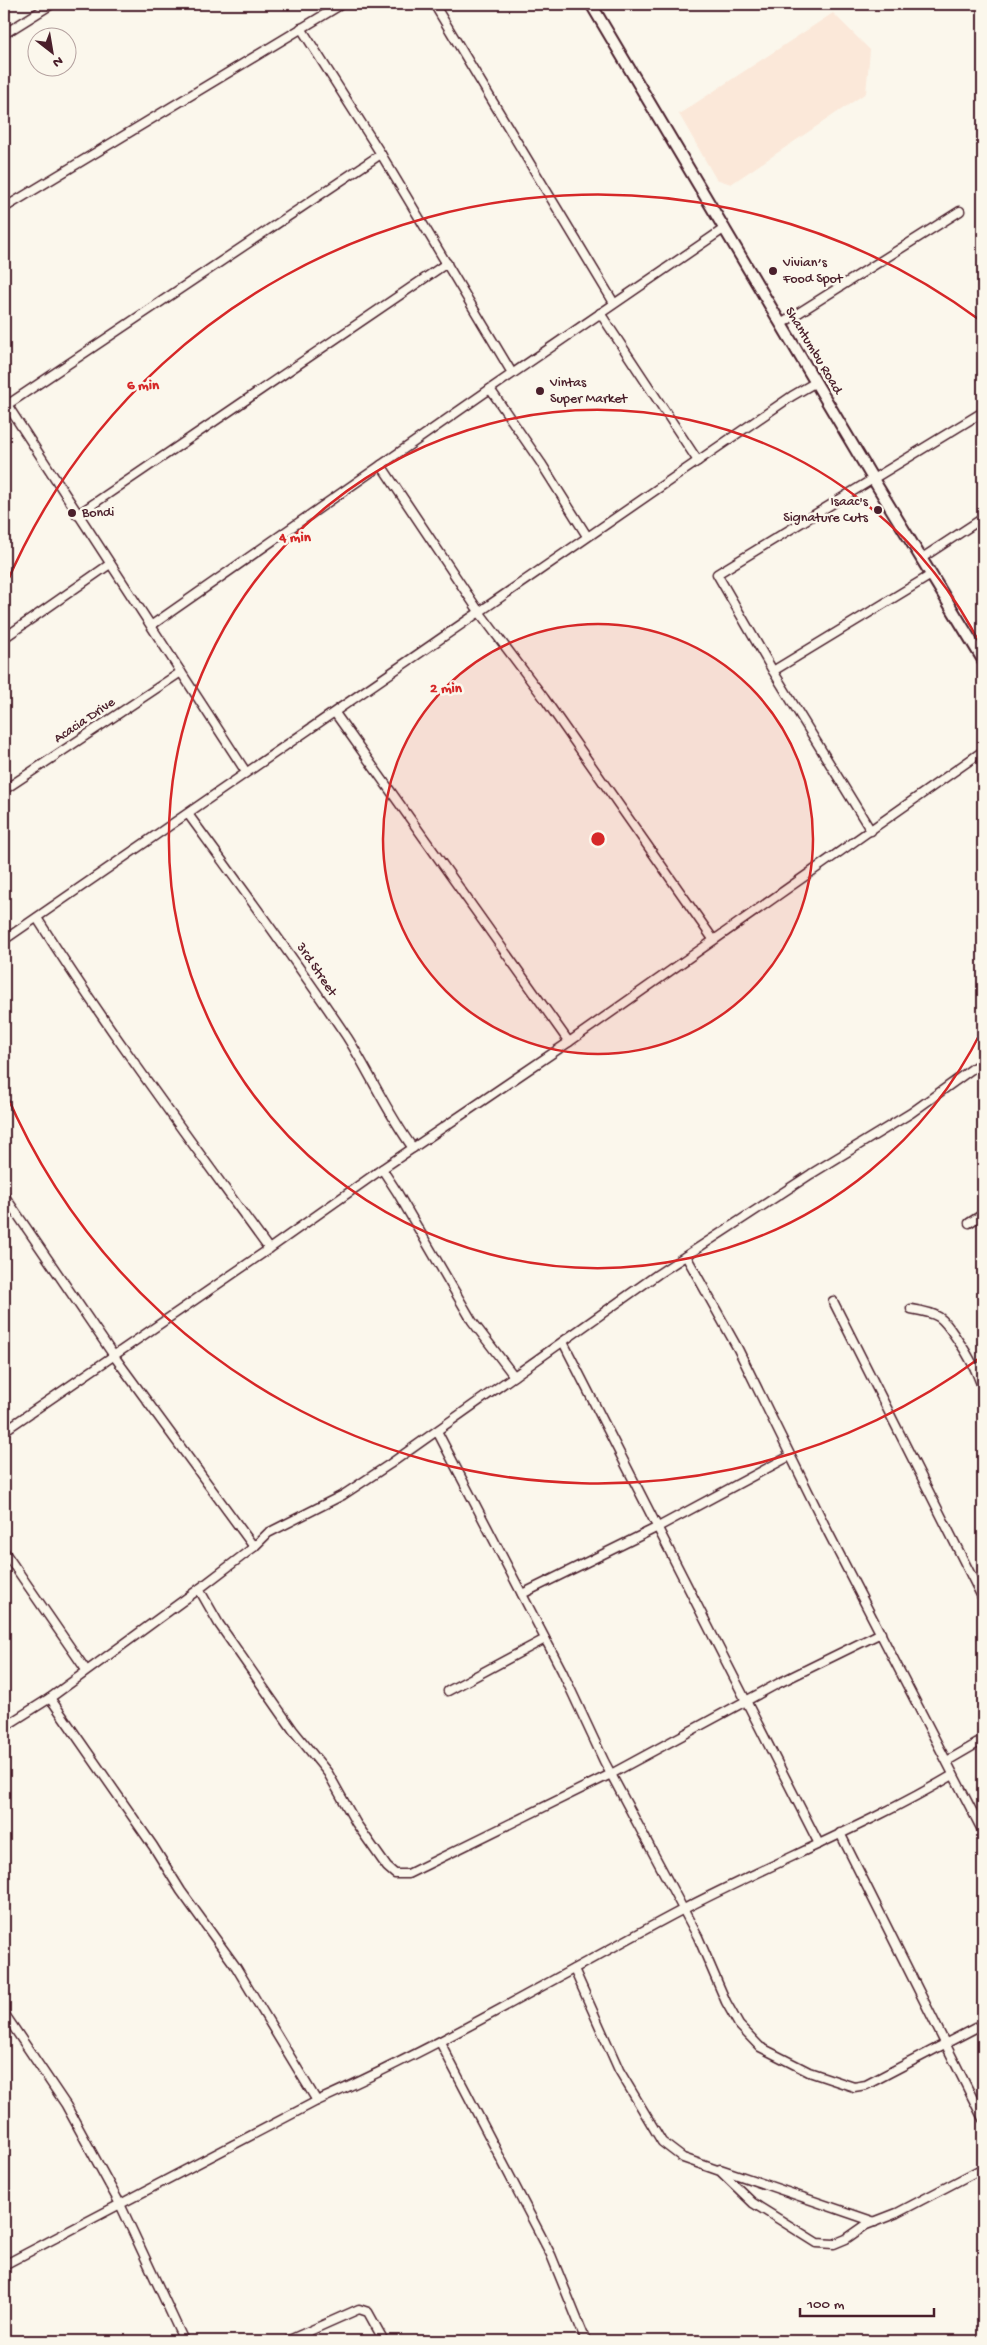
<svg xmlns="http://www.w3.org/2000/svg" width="987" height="2345" font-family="'Gochi Hand',sans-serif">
	<rect width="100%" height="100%" fill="#fbf7ec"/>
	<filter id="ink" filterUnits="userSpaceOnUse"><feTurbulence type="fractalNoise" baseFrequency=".02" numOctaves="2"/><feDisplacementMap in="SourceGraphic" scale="10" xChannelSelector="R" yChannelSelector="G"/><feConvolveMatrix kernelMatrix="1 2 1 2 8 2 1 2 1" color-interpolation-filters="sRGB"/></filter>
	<g filter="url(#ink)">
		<polygon fill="#fbe8d9" points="833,13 870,50 866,93 731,184 716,179 679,114"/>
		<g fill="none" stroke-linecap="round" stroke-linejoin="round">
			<defs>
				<g id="street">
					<polyline points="434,4 614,303"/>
					<polyline points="301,28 381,154 512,373"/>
					<polyline points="4,34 52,4"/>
					<polyline points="4,208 342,4"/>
					<polyline points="600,313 698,461"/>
					<polyline points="781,324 960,211"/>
					<polyline points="490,389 541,463 587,536"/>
					<polyline points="4,400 246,772"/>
					<polyline points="7,405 381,154"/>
					<polyline points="381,465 480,613 544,698 713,939"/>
					<polyline points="77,515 447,263"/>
					<polyline points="922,558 983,518"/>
					<polyline points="152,625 490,389 725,228"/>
					<polyline points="4,638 110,564"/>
					<polyline points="773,671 931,575"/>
					<polyline points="335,713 569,1042"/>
					<polyline points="4,790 181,672"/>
					<path d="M188 814C242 888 296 961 347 1037 370 1073 387 1113 413 1148"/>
					<polyline points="871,831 773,671 717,574 983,412"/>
					<path d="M37 918C109 1032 190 1140 269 1249"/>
					<polyline points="4,940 792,396 816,382"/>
					<polyline points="382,1169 397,1192 472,1321 514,1376"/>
					<polyline points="4,1195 114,1356 254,1547"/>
					<polyline points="969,1223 983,1214"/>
					<polyline points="686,1256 738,1349 828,1532 983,1832"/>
					<polyline points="833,1301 983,1599"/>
					<path d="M911 1309C942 1314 942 1317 959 1342 966 1351 970 1359 975 1369L983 1365"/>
					<polyline points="563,1342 819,1844"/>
					<polyline points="975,1369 983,1389"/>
					<polyline points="4,1431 269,1249 382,1169 569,1042 983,751"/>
					<polyline points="437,1431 562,1671 604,1761 698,1937 726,2002 739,2025 760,2047 809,2072 854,2087 866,2085 983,2024"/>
					<polyline points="4,1551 86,1670"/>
					<polyline points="199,1589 219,1624 293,1730 328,1773 356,1823 387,1867 395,1874 408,1874 611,1774 779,1683 881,1633"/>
					<polyline points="522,1594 658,1527 790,1456"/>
					<polyline points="448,1691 545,1639"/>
					<path d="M50 1698 153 1846 181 1891 236 1967 317 2101C443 2045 561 1974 682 1910 772 1863 867 1826 953 1775"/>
					<polyline points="4,1727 50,1698 199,1589 254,1547 268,1533 343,1495 390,1464 658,1274 811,1174 911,1113 983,1061"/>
					<polyline points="947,1761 983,1740"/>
					<polyline points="840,1833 983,2119"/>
					<polyline points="574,1969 619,2070 662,2142 683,2158 720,2171 753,2203 817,2243 834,2244 846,2239 866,2225 897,2213 983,2168"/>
					<polyline points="4,2013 66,2105 120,2204 184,2341"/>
					<polyline points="440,2042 551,2255 586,2341"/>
					<polyline points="720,2169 875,2222"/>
					<polyline points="4,2265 317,2101"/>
					<polyline points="287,2341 359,2309 368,2312 384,2341"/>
				</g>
				<polyline id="secondary" points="591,4 873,479 983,660"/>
			</defs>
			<use href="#street" stroke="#4a1f2b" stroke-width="11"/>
			<use href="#secondary" stroke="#4a1f2b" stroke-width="14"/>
			<use href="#street" stroke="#fbf7ec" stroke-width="8"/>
			<use href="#secondary" stroke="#fbf7ec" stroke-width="10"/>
		</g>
	</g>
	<circle cx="598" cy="839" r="215" fill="#d62828" fill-opacity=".12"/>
	<g fill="none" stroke="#d62828" stroke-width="2.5">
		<circle cx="598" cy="839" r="215"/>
		<path d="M982 1030A429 429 0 1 1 982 648"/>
		<path d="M981 1357A644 644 0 0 1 5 1091M5 587A644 644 0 0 1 981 321"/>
	</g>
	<g fill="#4a1f2b" stroke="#fbf7ec" stroke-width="2">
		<circle cx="773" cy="271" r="5"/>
		<circle cx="540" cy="391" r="5"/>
		<circle cx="878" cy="510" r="5"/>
		<circle cx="72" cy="513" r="5"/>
	</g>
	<g text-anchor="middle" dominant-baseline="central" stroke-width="5" stroke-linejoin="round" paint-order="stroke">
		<g font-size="14" fill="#4a1f2b" stroke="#fbf7ec" text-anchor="start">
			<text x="783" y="263">Vivian’s<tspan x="783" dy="16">Food Spot</tspan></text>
			<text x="550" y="383">Vintas<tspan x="550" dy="16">Super Market</tspan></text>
			<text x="868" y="502" text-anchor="end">Isaac's<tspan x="868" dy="16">Signature Cuts</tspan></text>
			<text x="82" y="513">Bondi</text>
		</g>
		<g font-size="14" fill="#4a1f2b" stroke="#fbf7ec">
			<text transform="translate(813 351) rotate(59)">Shantumbu Road</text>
			<text transform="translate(85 721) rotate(-34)">Acacia Drive</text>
			<text transform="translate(316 970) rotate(56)">3rd Street</text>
		</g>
	</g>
	<circle cx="598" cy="839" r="8" fill="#d62828" stroke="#fbf7ec" stroke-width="2.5"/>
	<g font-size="15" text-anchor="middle" font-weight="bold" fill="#d62828" stroke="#fbf7ec" stroke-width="5" stroke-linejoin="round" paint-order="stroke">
		<text x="143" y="389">6 min</text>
		<text x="295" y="541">4 min</text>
		<text x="446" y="692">2 min</text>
	</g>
	<rect width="987" height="2345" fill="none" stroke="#fbf7ec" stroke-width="20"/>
	<rect x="10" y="10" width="967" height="2325" fill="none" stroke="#4a1f2b" stroke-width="2" filter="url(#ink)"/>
	<g transform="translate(52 52) rotate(149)"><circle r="24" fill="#fbf7ec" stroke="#b4a19f"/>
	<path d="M0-4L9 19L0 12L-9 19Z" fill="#4a1f2b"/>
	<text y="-8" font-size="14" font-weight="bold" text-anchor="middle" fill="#4a1f2b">N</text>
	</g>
	<path d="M800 2308v8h134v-8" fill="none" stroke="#4a1f2b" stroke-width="2.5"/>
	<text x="807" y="2308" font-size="15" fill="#4a1f2b" stroke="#fbf7ec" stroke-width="4" paint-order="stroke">100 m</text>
</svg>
